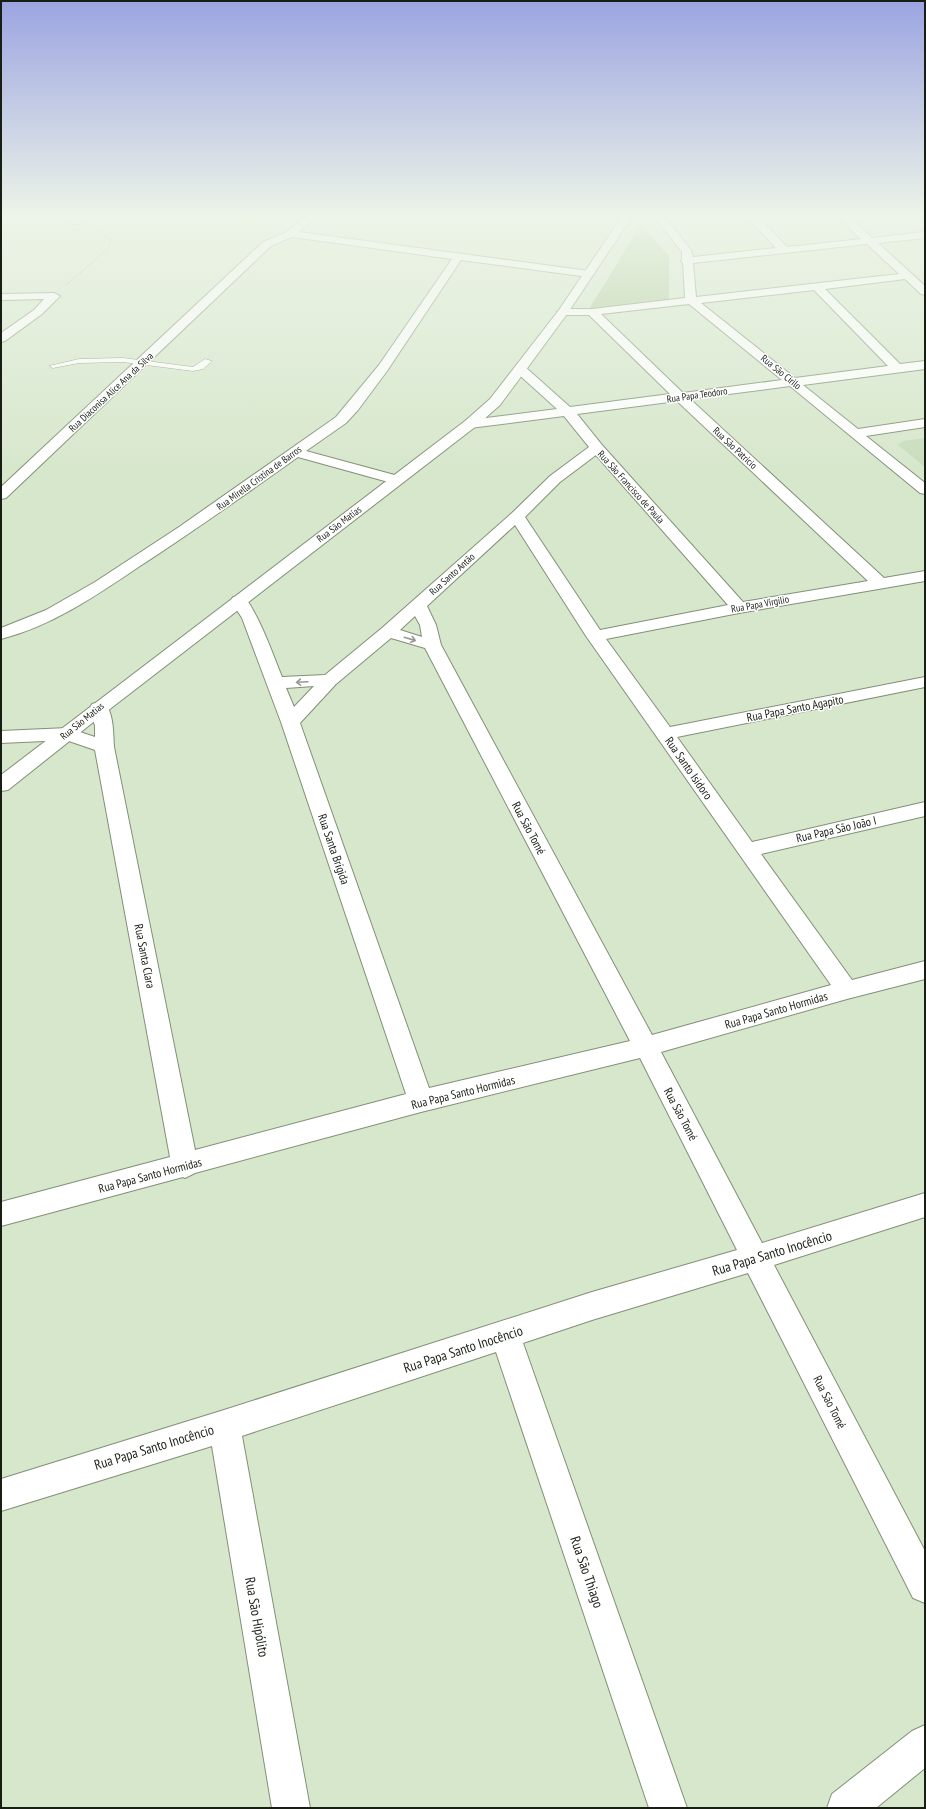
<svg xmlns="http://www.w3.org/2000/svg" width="926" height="1809" font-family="'PT Sans Narrow',sans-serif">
	<rect width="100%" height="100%" fill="#d7e7cc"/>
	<polygon fill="#c9ddbd" points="925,438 925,467 898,445 903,441"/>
	<polygon fill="#abc996" points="641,225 669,256 669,301 589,309"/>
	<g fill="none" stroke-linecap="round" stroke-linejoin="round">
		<defs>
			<polygon id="service" points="123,358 193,367 205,359 212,361 203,369 193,371 123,362 79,363 53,368 49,366 79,359"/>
			<g id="minor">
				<polygon points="80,215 92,215 79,224 73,224 71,222"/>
				<path d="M307 215H318L299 232 589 271 594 274 589 277 461 260 387 371 358 410 346 423 306 451 402 477 404 480 402 483H392L298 457C246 494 194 531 140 566 97 595 52 626 1 639V628L46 610 95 582 179 527 336 417 379 365 452 259 292 237 271 246 6 498 1 499V487L263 242 287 232Z"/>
				<path d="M653 215H663L691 250 693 257 776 248 745 215H756L787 247 861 239 836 215H847L872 238 925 232V238L878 243 925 286V295L921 294 905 279 825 289 900 364 925 361V369L803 385 858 429 925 419V427L866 436 925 483V494L920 493 790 386 690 399 884 578 925 571V581L739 613 606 639 670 727 925 677V687L677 737 752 842 925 802V816L761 854 852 980 925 961V979L847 999 661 1052 762 1243 925 1193V1217L774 1265 925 1551V1603L913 1598 748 1273 592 1320 523 1343 687 1808H649L496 1352 242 1436 310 1808H272L212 1446 1 1511V1479L224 1410 592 1292 737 1250 640 1058 421 1112 195 1173 185 1178 183 1177 1 1226V1202L170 1157 95 750 66 740 1 743V731L68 728 95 737V726L90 708 92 704 99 702 106 704C114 717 113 733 114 747L195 1150 406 1094 281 722 242 618 231 601 233 597 239 596 245 597C262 622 271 650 282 677L325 675 382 628 512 513 550 476 589 447 564 416 470 428 465 427 463 424 465 421 470 420 557 409 516 372 514 369 516 366H524L570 407 670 394 589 315H563L557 312 563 309H592L685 298 683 263 681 261 682 259V252ZM867 244 899 274 696 297 693 263ZM814 290 888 366 795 378 701 303ZM689 304 782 380 683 393 601 314ZM677 401 868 581 743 602 602 445 577 414ZM596 455 728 605 600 630 525 517 560 482ZM515 525 586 636 831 985 652 1035 441 645 436 625 427 606ZM415 616 420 625 422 637 400 630ZM391 638 425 648 630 1041 429 1088 300 723 336 684ZM314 686 294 707 286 688Z"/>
				<polygon points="54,293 60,296 42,314 5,341 1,342 1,333 34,310 44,299 1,300 1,294"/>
				<polygon points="925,1725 925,1768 876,1808 827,1808 832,1794 912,1731"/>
			</g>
			<polygon id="tertiary" points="623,215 633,215 567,314 500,405 475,427 106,712 8,790 1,791 1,775 465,421 490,399 559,310"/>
		</defs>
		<use href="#service" stroke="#819077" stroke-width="1"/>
		<use href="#minor" stroke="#819077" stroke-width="2"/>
		<use href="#tertiary" stroke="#819077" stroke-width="2"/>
		<polyline stroke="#8f9b86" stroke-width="1" stroke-dasharray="1.5 1.5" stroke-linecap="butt" points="66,285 109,248 111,239 95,230"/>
		<use href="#service" fill="#fff" fill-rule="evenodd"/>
		<use href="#minor" fill="#fff" fill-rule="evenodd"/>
		<use href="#tertiary" fill="#fff" fill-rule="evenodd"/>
	</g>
	<defs><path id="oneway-shaft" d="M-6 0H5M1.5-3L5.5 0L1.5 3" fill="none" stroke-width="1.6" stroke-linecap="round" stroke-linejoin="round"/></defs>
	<g stroke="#979a95">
		<use href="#oneway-shaft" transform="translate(410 639) rotate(16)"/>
		<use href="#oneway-shaft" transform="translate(302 682) rotate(177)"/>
	</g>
	<linearGradient id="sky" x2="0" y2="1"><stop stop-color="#9ba4e1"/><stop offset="0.46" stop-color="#edf4e8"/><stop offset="1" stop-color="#edf4e8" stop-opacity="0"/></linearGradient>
	<rect width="926" height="469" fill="url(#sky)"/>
	<g text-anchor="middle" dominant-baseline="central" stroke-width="3" stroke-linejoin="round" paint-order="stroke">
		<g font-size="10" fill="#181e14" stroke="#fff">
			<text transform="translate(781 372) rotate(39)">Rua São Cirilo</text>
			<text transform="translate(111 392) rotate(-43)">Rua Diaconisa Alice Ana da Silva</text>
			<text transform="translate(697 395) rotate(-8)">Rua Papa Teodoro</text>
			<text transform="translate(735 448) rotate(43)">Rua São Patricio</text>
			<text transform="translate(259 478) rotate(-36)">Rua Mirella Cristina de Barros</text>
			<text transform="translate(631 487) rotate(48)">Rua São Francisco de Paula</text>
			<text transform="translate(339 524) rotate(-37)">Rua São Matias</text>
			<text transform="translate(452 574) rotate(-42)">Rua Santo Antão</text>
			<text transform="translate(760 604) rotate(-10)">Rua Papa Virgilio</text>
			<text transform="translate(82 721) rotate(-39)">Rua São Matias</text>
		</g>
		<g font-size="12" fill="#181e14" stroke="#fff">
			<text transform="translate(795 708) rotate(-11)">Rua Papa Santo Agapito</text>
			<text transform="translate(689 768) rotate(55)">Rua Santo Isidoro</text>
			<text transform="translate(529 828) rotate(62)">Rua São Tomé</text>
			<text transform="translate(836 829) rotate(-13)">Rua Papa São João I</text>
			<text transform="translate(334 849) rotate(71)">Rua Santa Brígida</text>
			<text transform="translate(145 956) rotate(79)">Rua Santa Clara</text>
			<text transform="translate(776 1010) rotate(-16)">Rua Papa Santo Hormidas</text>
			<text transform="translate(463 1092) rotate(-14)">Rua Papa Santo Hormidas</text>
			<text transform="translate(681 1114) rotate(62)">Rua São Tomé</text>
			<text transform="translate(150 1175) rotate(-15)">Rua Papa Santo Hormidas</text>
			<text transform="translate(830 1402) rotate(63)">Rua São Tomé</text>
		</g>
		<g font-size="14" fill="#181e14" stroke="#fff">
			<text transform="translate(772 1253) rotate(-17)">Rua Papa Santo Inocêncio</text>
			<text transform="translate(463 1349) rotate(-18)">Rua Papa Santo Inocêncio</text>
			<text transform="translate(154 1447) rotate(-17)">Rua Papa Santo Inocêncio</text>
			<text transform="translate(587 1572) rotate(71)">Rua São Thiago</text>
			<text transform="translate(257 1617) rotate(80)">Rua São Hipólito</text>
		</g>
	</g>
	<rect width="926" height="1809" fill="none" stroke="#181e14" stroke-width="4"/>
</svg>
